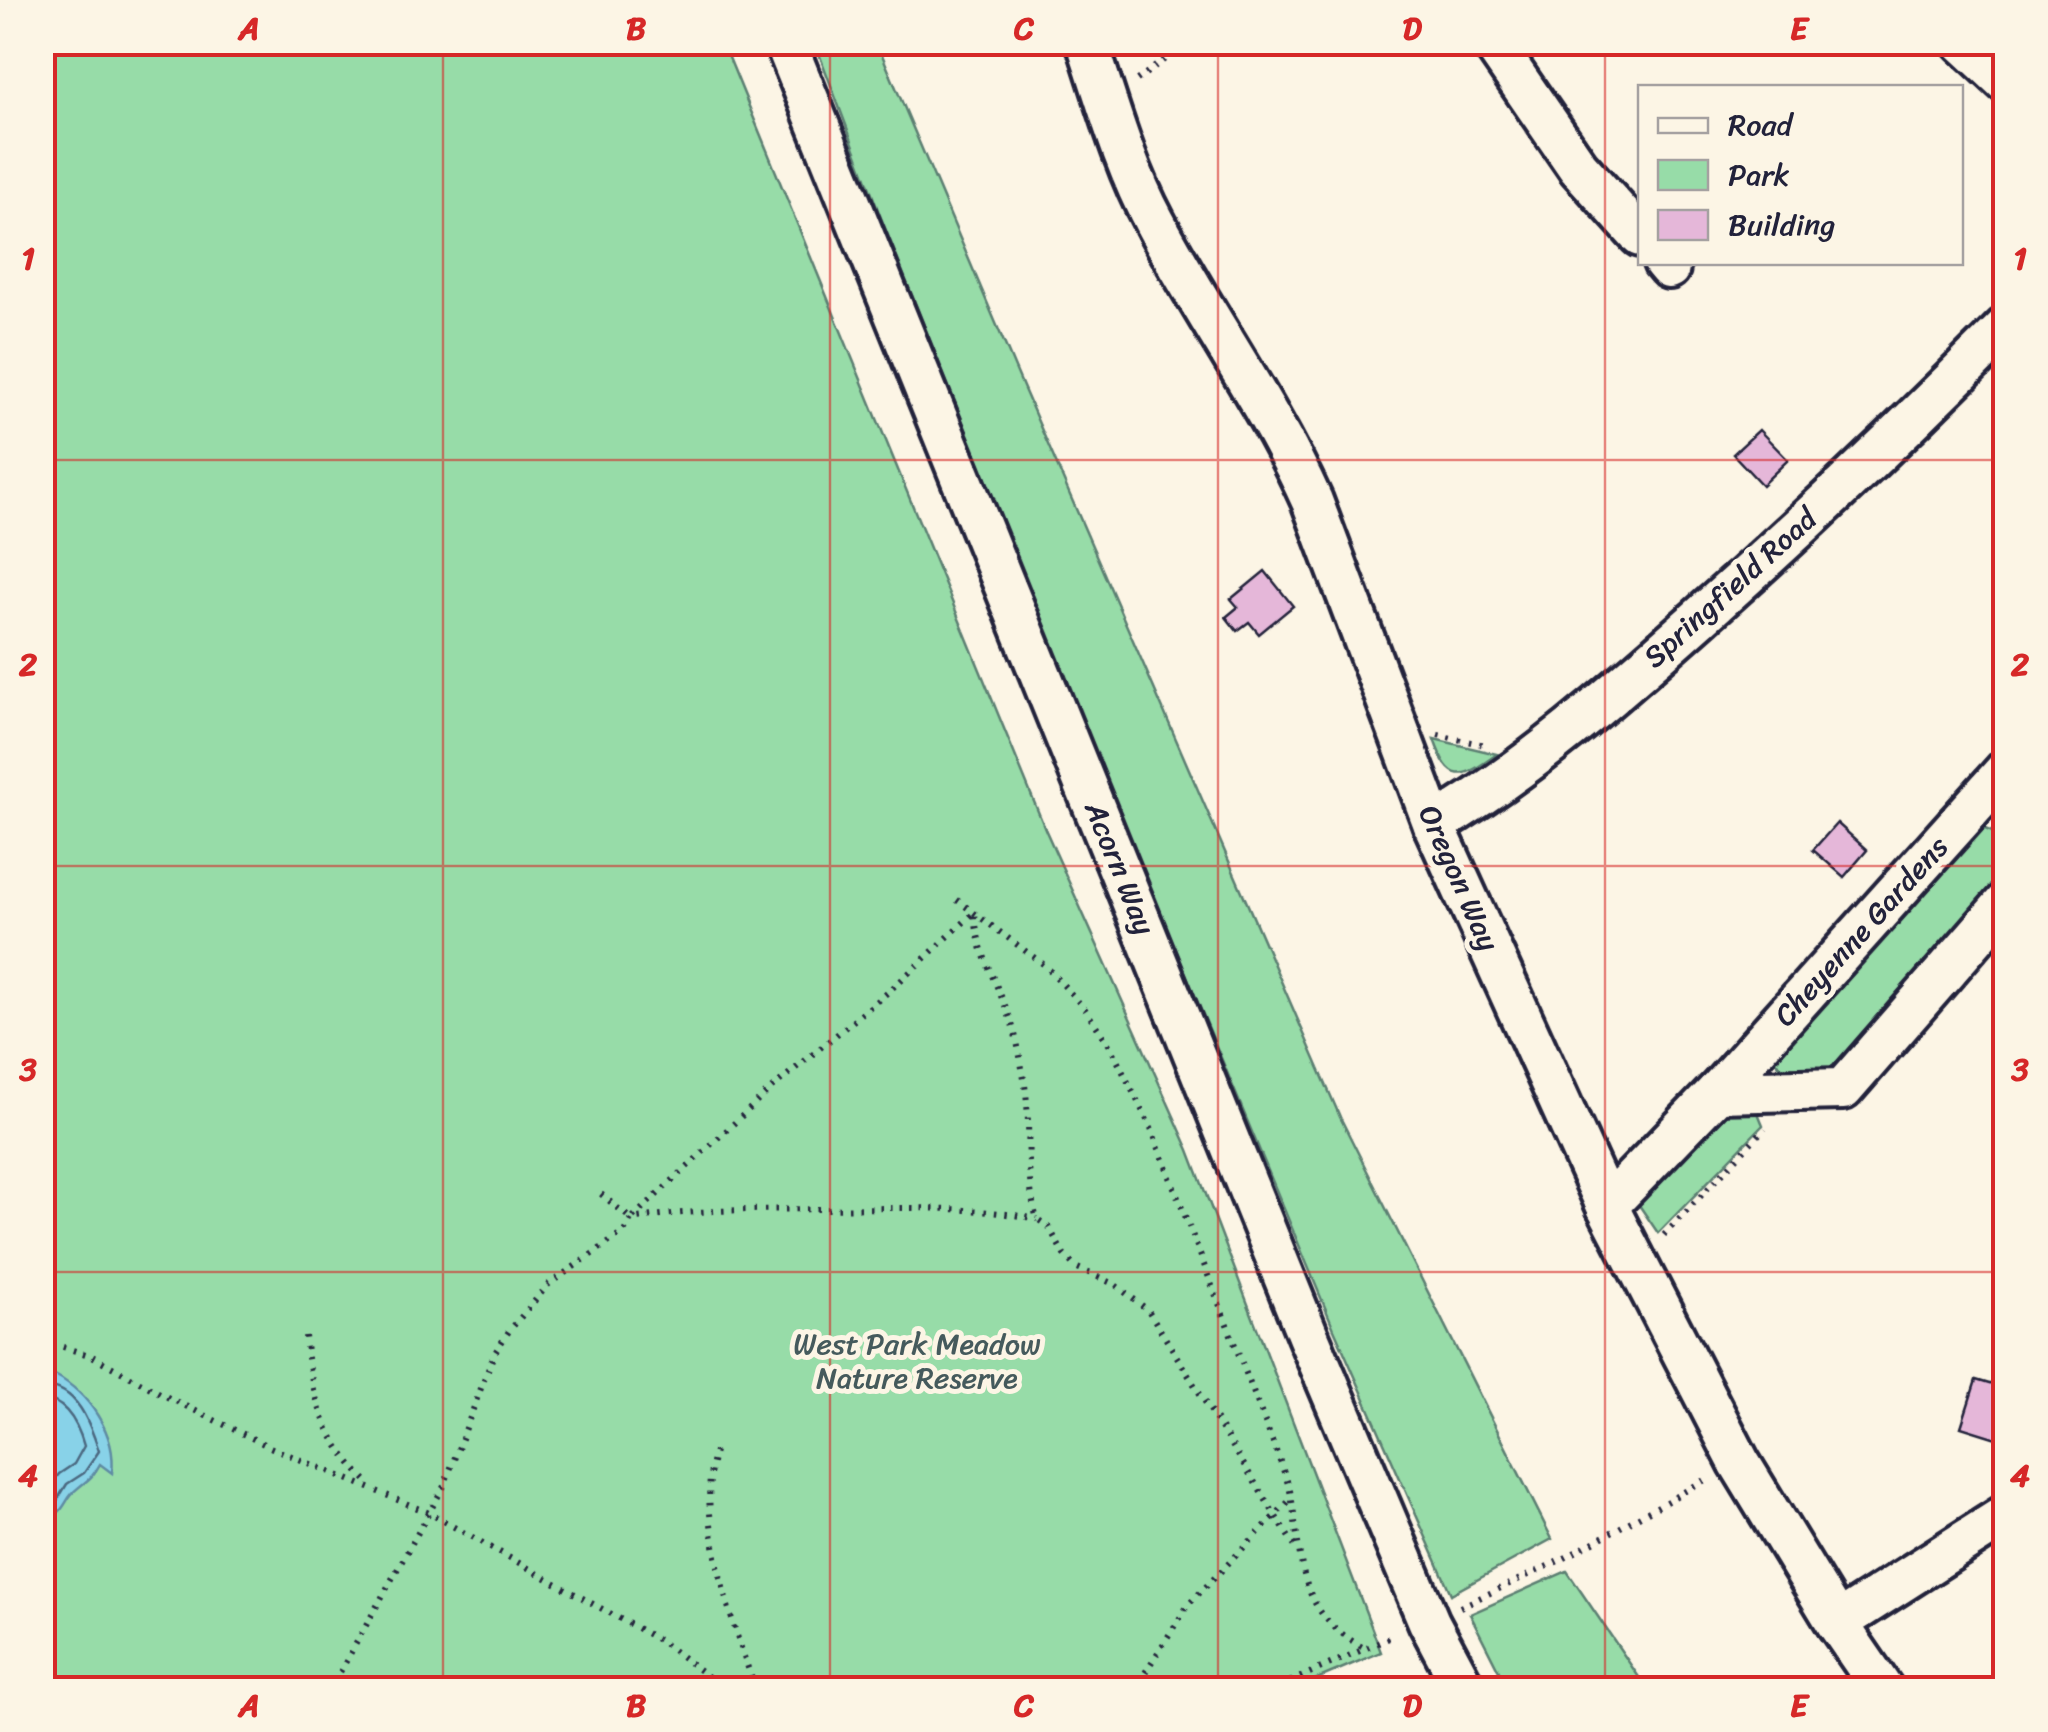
<svg xmlns="http://www.w3.org/2000/svg" width="2048" height="1732" font-family="Sriracha,sans-serif">
	<rect width="100%" height="100%" fill="#fcf5e5"/>
	<filter id="ink" filterUnits="userSpaceOnUse"><feTurbulence type="fractalNoise" baseFrequency=".01" numOctaves="2"/><feDisplacementMap in="SourceGraphic" scale="20" xChannelSelector="R" yChannelSelector="G"/><feConvolveMatrix kernelMatrix="1 2 1 2 8 2 1 2 1" color-interpolation-filters="sRGB"/></filter>
	<g filter="url(#ink)">
		<g fill="#97dca8" stroke="#5c7f72" stroke-width="2.5">
			<polygon points="42,43 723,43 1046,831 1189,1150 1381,1652 1291,1690 43,1689"/>
			<polygon points="815,43 877,43 1023,387 1340,1117 1552,1539 1451,1594 1334,1329 1124,825 881,218"/>
			<path d="M1434 739 1497 754C1461 780 1450 785 1434 739Z"/>
			<path d="M1985 829 1995 833 2004 842V890L1839 1071C1814 1074 1790 1083 1775 1060L1781 1046 1975 833Z"/>
			<polygon points="1756,1108 1763,1125 1658,1233 1639,1205 1680,1154 1720,1114"/>
			<polygon points="1567,1571 1647,1689 1508,1689 1470,1614"/>
		</g>
		<path fill="#88d2e8" stroke="#5f8ca3" stroke-width="2.5" d="M55 1375C88 1393 117 1433 112 1473L100 1464C93 1477 89 1479 78 1488 62 1500 68 1513 43 1520V1376Z"/>
		<g fill="none" stroke-linecap="round" stroke-linejoin="round">
			<g stroke="#4b6880" stroke-width="2.5">
				<path d="M42 1386C77 1385 90 1424 99 1451L84 1473 67 1484 56 1502 42 1509"/>
				<path d="M42 1399C67 1400 78 1425 84 1446L74 1464 59 1474 42 1496"/>
			</g>
		</g>
		<g fill="#e5b7d9" stroke="#22223b" stroke-width="2.5">
			<polygon points="1759,430 1788,460 1762,485 1733,454"/>
			<polygon points="1265,571 1293,606 1259,634 1249,622 1237,631 1226,617 1238,607 1231,599"/>
			<polygon points="1837,823 1867,850 1844,877 1813,850"/>
			<polygon points="1976,1380 2006,1389 2006,1441 1961,1427"/>
		</g>
		<g fill="none" stroke-linecap="round" stroke-linejoin="round">
			<defs>
				<g id="minor">
					<polyline points="785,42 1308,1336 1429,1622 1465,1690"/>
					<path d="M1087 42C1107 102 1124 165 1154 221 1204 316 1268 403 1312 501L1434 825 1607 1206 1739 1462 1837 1623 1883 1690"/>
					<polyline points="1492,42 1578,167 1640,236"/>
					<polyline points="1963,42 2006,82"/>
					<polyline points="1664,262 1669,268"/>
					<path d="M1434 825C1530 768 1614 694 1697 620 1803 526 1906 428 2006 327"/>
					<polyline points="1717,1092 1843,1089 2006,902"/>
					<polyline points="1607,1206 1717,1092 2006,770"/>
					<polyline points="1837,1623 2006,1515"/>
				</g>
			</defs>
			<use href="#minor" stroke="#22223b" stroke-width="48"/>
			<g stroke="#22223b" stroke-width="6" stroke-dasharray="2.5 8" stroke-linecap="butt">
				<polyline points="1137,80 1188,42"/>
				<polyline points="1438,735 1485,745"/>
				<path d="M957 900 1047 967 1085 1009 1110 1046 1151 1128 1278 1456C1283 1470 1290 1486 1292 1501 1303 1568 1298 1613 1366 1649"/>
				<path d="M601 1194 631 1219 773 1087 887 993 975 912C976 951 998 984 1011 1021 1017 1038 1020 1056 1023 1074 1033 1121 1023 1173 1037 1219L1049 1227 1064 1255 1075 1267 1114 1284 1148 1310 1298 1552"/>
				<polyline points="1664,1235 1765,1128"/>
				<path d="M305 1336C313 1401 323 1439 371 1485"/>
				<polyline points="42,1346 60,1346 92,1356 171,1399 270,1447 427,1512 662,1642 726,1690"/>
				<path d="M715 1451C695 1516 732 1625 756 1690"/>
				<polyline points="1460,1607 1563,1559 1707,1479"/>
				<polyline points="42,1667 64,1690"/>
				<path d="M330 1690 444 1486 494 1354 509 1331 549 1284 624 1232 631 1219C695 1209 758 1210 822 1209 894 1208 966 1205 1037 1219"/>
				<polyline points="1134,1690 1188,1605 1291,1499"/>
				<polyline points="1271,1690 1394,1636"/>
			</g>
			<use href="#minor" stroke="#fcf5e5" stroke-width="40"/>
		</g>
	</g>
	<path fill="none" stroke="#d62828" stroke-width="2.5" stroke-opacity="0.55" d="M443 42V1690M830 42V1690M1218 42V1690M1605 42V1690M42 460H2006M42 866H2006M42 1272H2006"/>
	<g text-anchor="middle" dominant-baseline="central" stroke-width="10" stroke-linejoin="round" paint-order="stroke">
		<g font-size="30" fill="#22223b" stroke="#fcf5e5">
			<text transform="translate(1730 588) rotate(-42)">Springfield Road</text>
			<text transform="translate(1120 868) rotate(68)">Acorn Way</text>
			<text transform="translate(1459 878) rotate(66)">Oregon Way</text>
			<text transform="translate(1861 931) rotate(-48)">Cheyenne Gardens</text>
		</g>
		<g font-size="30" fill="#455a5c" stroke="#fcf5e5">
			<text x="917" y="1344">West Park Meadow<tspan x="917" dy="34">Nature Reserve</tspan></text>
		</g>
	</g>
	<rect width="2048" height="1732" fill="none" stroke="#fcf5e5" stroke-width="110"/>
	<rect x="1638" y="85" width="325" height="180" fill="#fcf5e5" stroke="#a5a1a1" stroke-width="2.5"/>
	<rect x="1658" y="118" width="50" height="15" fill="#fcf5e5" stroke="#a5a1a1" stroke-width="2.5"/>
	<text x="1728" y="135" font-size="30" fill="#22223b">Road</text>
	<rect x="1658" y="160" width="50" height="30" fill="#97dca8" stroke="#a5a1a1" stroke-width="2.5"/>
	<text x="1728" y="185" font-size="30" fill="#22223b">Park</text>
	<rect x="1658" y="210" width="50" height="30" fill="#e5b7d9" stroke="#a5a1a1" stroke-width="2.5"/>
	<text x="1728" y="235" font-size="30" fill="#22223b">Building</text>
	<rect x="55" y="55" width="1938" height="1622" fill="none" stroke="#d62828" stroke-width="4"/>
	<g font-size="32" text-anchor="middle" font-weight="bold" fill="#d62828">
		<text x="249" y="39">A</text>
		<text x="636" y="39">B</text>
		<text x="1024" y="39">C</text>
		<text x="1412" y="39">D</text>
		<text x="1799" y="39">E</text>
		<text x="28" y="269">1</text>
		<text x="2020" y="269">1</text>
		<text x="28" y="675">2</text>
		<text x="2020" y="675">2</text>
		<text x="28" y="1080">3</text>
		<text x="2020" y="1080">3</text>
		<text x="28" y="1486">4</text>
		<text x="2020" y="1486">4</text>
		<text x="249" y="1716">A</text>
		<text x="636" y="1716">B</text>
		<text x="1024" y="1716">C</text>
		<text x="1412" y="1716">D</text>
		<text x="1799" y="1716">E</text>
	</g>
</svg>
